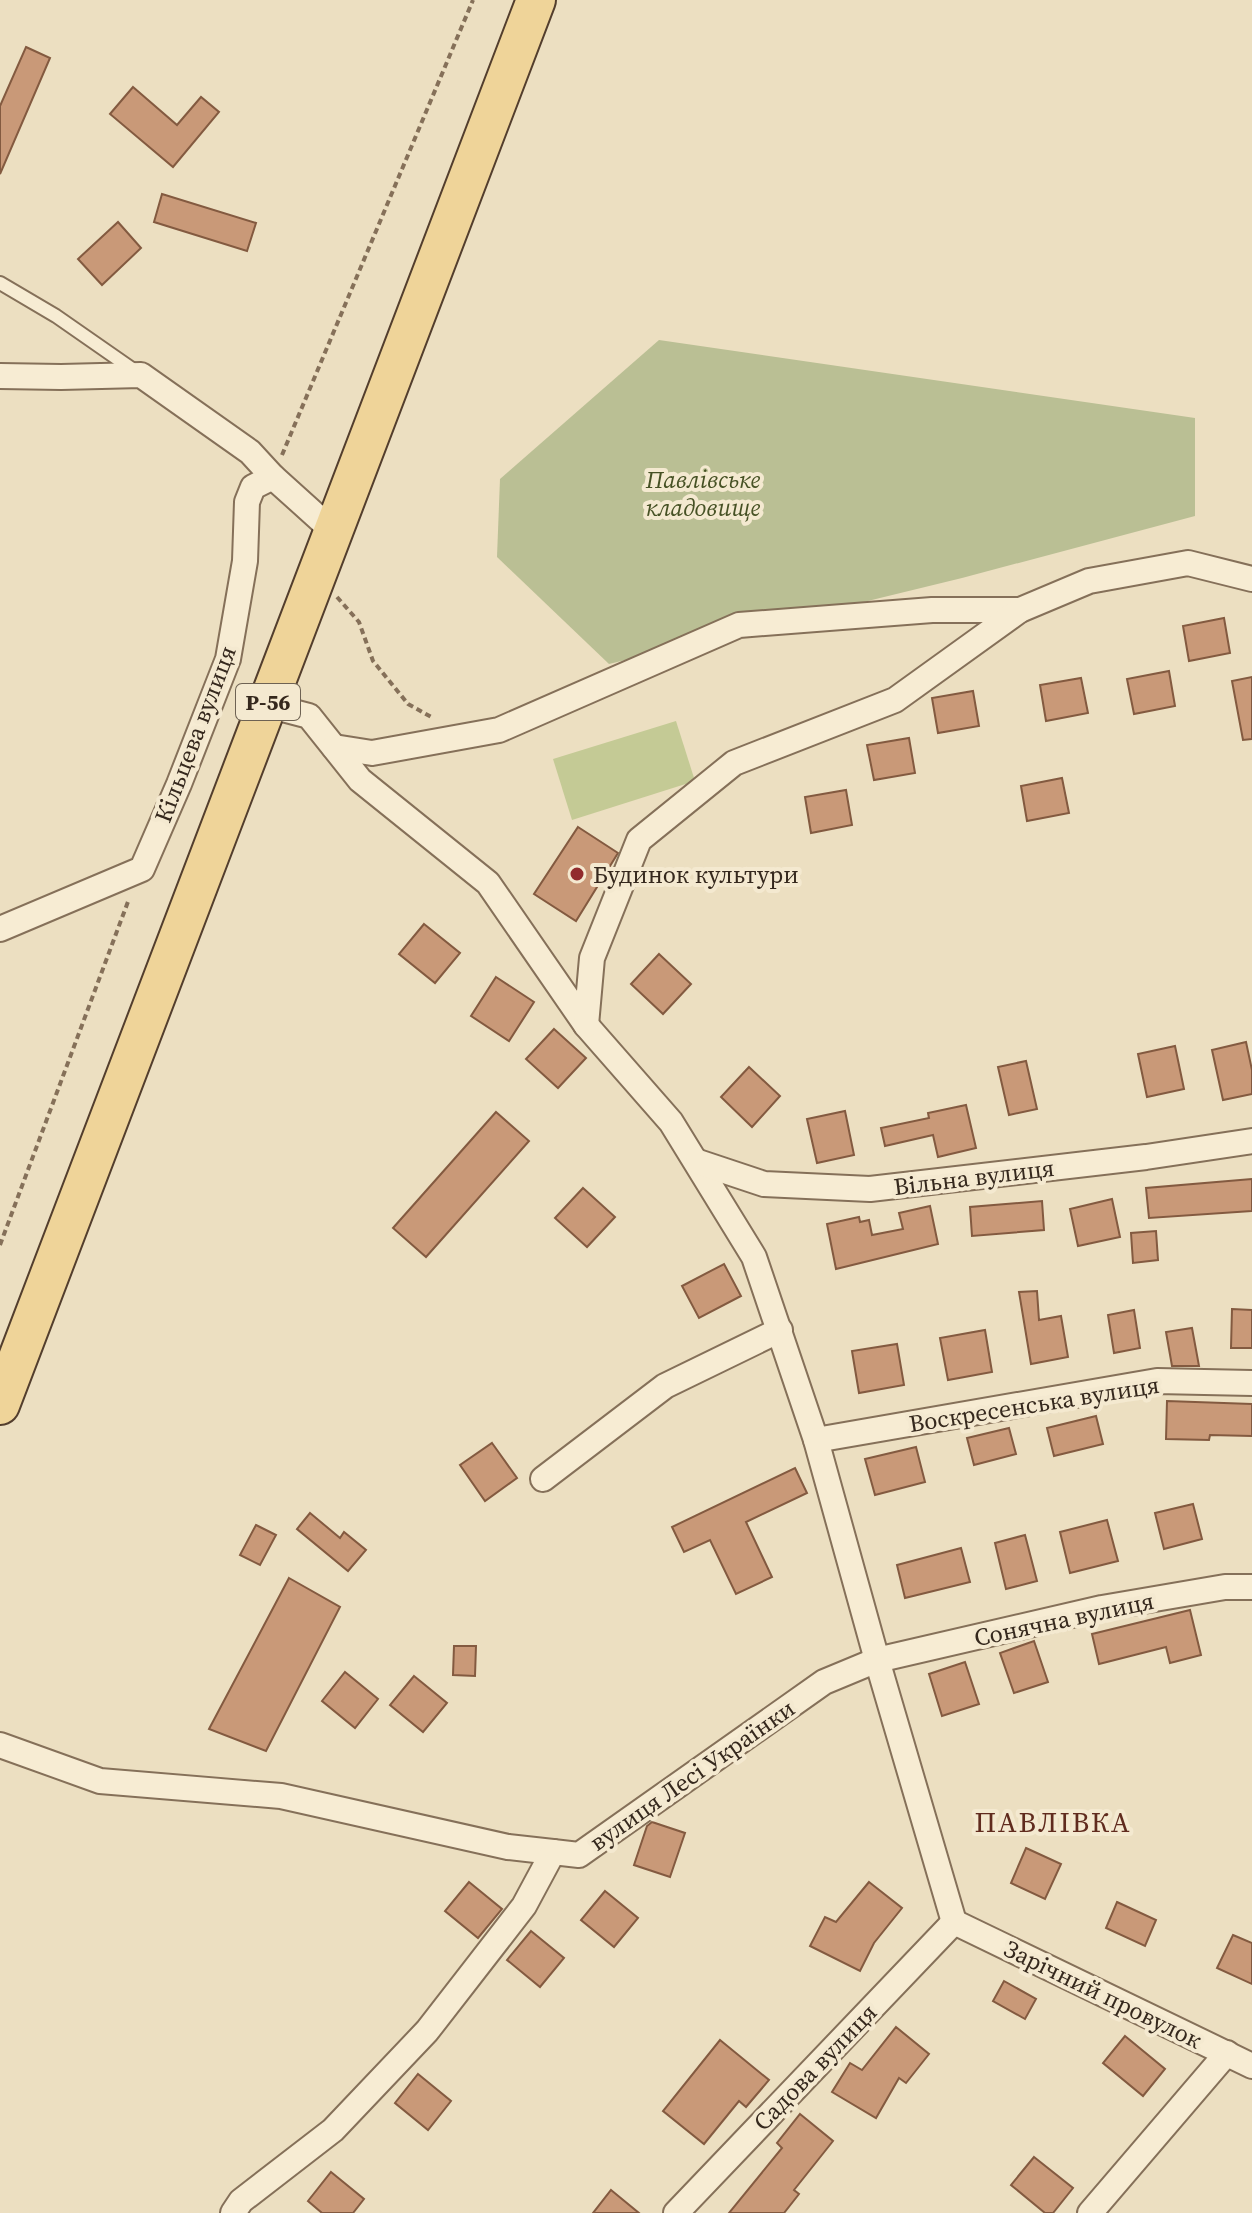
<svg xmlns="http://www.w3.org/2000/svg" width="1252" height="2213" font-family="'Source Serif 4',serif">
	<rect width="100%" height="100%" fill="#ecdfc1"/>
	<polygon fill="#c4ca95" points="676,721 695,781 572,820 553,759"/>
	<polygon fill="#babf94" points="659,340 1195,418 1195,516 962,578 609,664 497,557 500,479"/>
	<g fill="#c99978" stroke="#835a40" stroke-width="2">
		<polygon points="26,47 50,58 0,174 0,106"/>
		<polygon points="133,87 177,125 201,97 219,112 173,167 110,114"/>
		<polygon points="162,194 256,223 247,251 154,222"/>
		<polygon points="118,222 141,248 102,285 78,259"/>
		<polygon points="1224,618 1230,653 1189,661 1183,626"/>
		<polygon points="1169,671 1175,706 1134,714 1127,679"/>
		<polygon points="1252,677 1252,739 1243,740 1232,681"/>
		<polygon points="1081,678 1088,713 1046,721 1040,685"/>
		<polygon points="973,691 979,726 938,733 932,698"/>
		<polygon points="909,738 915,773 874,780 867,745"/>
		<polygon points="1062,778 1069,813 1027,821 1021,786"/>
		<polygon points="846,790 852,825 811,833 805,797"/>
		<polygon points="578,827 618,853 576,921 534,894"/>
		<polygon points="424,924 460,953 435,983 399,954"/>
		<polygon points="659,954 691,984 663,1014 631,984"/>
		<polygon points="496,977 534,1002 509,1041 471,1016"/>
		<polygon points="554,1029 586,1058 558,1088 526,1059"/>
		<polygon points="1246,1042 1252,1070 1252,1094 1223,1100 1212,1050"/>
		<polygon points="1175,1046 1184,1089 1147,1097 1138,1054"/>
		<polygon points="1026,1061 1037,1109 1009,1115 998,1067"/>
		<polygon points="749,1067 780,1096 752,1127 721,1097"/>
		<polygon points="966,1105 976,1148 938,1157 933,1135 885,1146 881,1128 929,1118 928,1113"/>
		<polygon points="845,1111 854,1155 817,1163 807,1119"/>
		<polygon points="496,1112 529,1141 426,1257 393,1228"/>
		<polygon points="1252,1179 1252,1211 1149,1218 1146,1188"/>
		<polygon points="583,1188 615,1217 587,1247 555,1218"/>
		<polygon points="1112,1199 1120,1237 1078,1246 1070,1209"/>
		<polygon points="1042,1201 1044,1230 972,1236 970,1207"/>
		<polygon points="930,1206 938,1244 836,1269 827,1224 859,1217 860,1222 869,1220 872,1235 903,1229 899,1213"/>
		<polygon points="1156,1231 1158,1260 1133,1263 1131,1233"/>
		<polygon points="724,1264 741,1296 699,1318 682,1286"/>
		<polygon points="1037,1291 1039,1320 1061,1316 1068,1357 1031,1364 1019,1292"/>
		<polygon points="1232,1309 1252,1310 1252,1348 1231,1348"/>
		<polygon points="1134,1310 1140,1348 1114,1353 1108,1315"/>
		<polygon points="1192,1328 1199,1366 1172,1366 1166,1332"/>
		<polygon points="985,1330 992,1372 948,1380 940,1338"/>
		<polygon points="897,1344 904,1385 859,1393 852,1351"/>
		<polygon points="1167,1401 1252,1404 1252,1436 1210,1435 1209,1440 1166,1439"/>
		<polygon points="1096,1416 1103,1444 1054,1456 1047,1428"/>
		<polygon points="1009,1428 1016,1454 974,1465 967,1438"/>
		<polygon points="492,1443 517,1478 485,1501 460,1465"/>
		<polygon points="916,1447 925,1482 875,1495 865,1459"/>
		<polygon points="795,1468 807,1493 746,1522 772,1577 736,1594 710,1540 684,1552 672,1527"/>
		<polygon points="1193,1504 1202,1539 1164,1549 1155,1513"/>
		<polygon points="310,1513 340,1538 344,1532 366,1550 348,1571 297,1529"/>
		<polygon points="1107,1520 1118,1561 1070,1573 1060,1532"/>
		<polygon points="256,1525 276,1535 260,1565 240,1555"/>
		<polygon points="1025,1535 1037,1581 1006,1589 995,1543"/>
		<polygon points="961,1548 970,1582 905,1598 897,1565"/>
		<polygon points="289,1578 340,1607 266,1751 209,1729"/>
		<polygon points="1190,1610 1201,1655 1170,1663 1166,1647 1099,1664 1092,1634"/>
		<polygon points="1034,1641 1048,1682 1014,1693 1000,1653"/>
		<polygon points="454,1646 476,1646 475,1676 453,1675"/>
		<polygon points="965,1662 979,1704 942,1716 929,1674"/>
		<polygon points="345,1672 378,1699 355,1728 322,1701"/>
		<polygon points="414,1676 447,1703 423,1732 390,1705"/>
		<polygon points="652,1822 685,1833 670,1877 634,1865 647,1826"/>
		<polygon points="1026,1848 1061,1864 1045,1899 1011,1883"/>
		<polygon points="469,1882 502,1909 478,1938 445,1911"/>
		<polygon points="869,1882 902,1908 874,1943 860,1971 810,1946 825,1917 836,1922"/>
		<polygon points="605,1891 638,1918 614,1947 581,1920"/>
		<polygon points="1117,1902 1156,1920 1145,1946 1106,1928"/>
		<polygon points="531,1931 564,1958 540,1987 507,1960"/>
		<polygon points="1233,1935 1252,1943 1252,1984 1217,1968"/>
		<polygon points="1004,1981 1036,1999 1025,2019 993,2001"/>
		<polygon points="896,2027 929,2054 906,2083 899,2078 876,2118 832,2092 850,2063 862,2070"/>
		<polygon points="1125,2036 1165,2069 1143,2096 1103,2063"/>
		<polygon points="720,2040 769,2080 746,2107 739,2101 704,2144 663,2111"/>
		<polygon points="418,2074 451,2101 428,2130 395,2103"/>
		<polygon points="800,2114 833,2141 794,2190 799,2194 784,2213 729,2213 782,2148 777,2143"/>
		<polygon points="1034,2157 1073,2188 1053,2213 1045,2213 1011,2185"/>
		<polygon points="331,2172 364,2199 353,2213 322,2213 308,2201"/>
		<polygon points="611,2190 639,2213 593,2213"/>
	</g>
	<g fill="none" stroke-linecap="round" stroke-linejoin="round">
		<defs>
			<polyline id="service" points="0,283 56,316 135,371"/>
			<g id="minor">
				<polyline points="0,376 61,377 141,375 250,452 273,477 253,487 247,502 245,561 228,659 179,784 142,869 0,929"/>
				<polyline points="273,477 333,531"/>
				<polyline points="267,705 309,716 360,780 488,883 586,1025 671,1122 754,1257 816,1440 877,1660 954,1922"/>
				<polyline points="334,747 372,753 499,730 739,625 932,610 1020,610"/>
				<polyline points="586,1025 592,958 639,840 734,763 895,700 1020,610 1089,581 1188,563 1252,579"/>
				<polyline points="698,1162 764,1184 870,1189 1146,1157 1252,1141"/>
				<polyline points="816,1440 1157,1381 1252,1383"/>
				<polyline points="543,1479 665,1386 780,1330"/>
				<polyline points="0,1745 100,1781 281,1796 508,1847 553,1852"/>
				<polyline points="954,1922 1252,2066"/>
				<polyline points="233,2213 241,2201 333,2130 427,2031 524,1906 553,1852 579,1855 824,1682 877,1660 1102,1608 1225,1587 1252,1587"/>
				<polyline points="676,2213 954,1922"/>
				<polyline points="1090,2213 1227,2053"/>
			</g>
			<polyline id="primary" points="0,1405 536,0"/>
		</defs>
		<use href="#service" stroke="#857059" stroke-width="16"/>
		<use href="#minor" stroke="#857059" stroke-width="28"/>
		<use href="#primary" stroke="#533e2d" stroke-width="42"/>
		<g stroke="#857059" stroke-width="4" stroke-dasharray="6 4" stroke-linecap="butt">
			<polyline points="282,455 473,0"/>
			<polyline points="337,597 359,622 373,661 408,704 433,718"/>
			<polyline points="0,1245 129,899"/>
		</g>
		<use href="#service" stroke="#f7ecd3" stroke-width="12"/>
		<use href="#minor" stroke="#f7ecd3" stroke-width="24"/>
		<use href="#primary" stroke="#efd499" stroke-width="38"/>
	</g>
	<circle fill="#922b2d" stroke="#f4e9d0" stroke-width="3" cx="577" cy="874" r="8"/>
	<g text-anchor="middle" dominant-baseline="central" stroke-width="8" stroke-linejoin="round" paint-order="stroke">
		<rect fill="#f4e9d0" stroke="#6e6253" stroke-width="2" x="236" y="684" width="64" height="36" rx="6"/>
		<g font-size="22" font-weight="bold" fill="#35281d">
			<text x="268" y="702">Р-56</text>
		</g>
		<g font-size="24" font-style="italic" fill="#465124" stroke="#f4e9d0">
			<text x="703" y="479">Павлівське<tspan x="703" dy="28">кладовище</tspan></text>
		</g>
		<g font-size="24" fill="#35281d" stroke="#f4e9d0">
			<text transform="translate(195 734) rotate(-69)">Кільцева вулиця</text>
			<text transform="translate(974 1177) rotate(-7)">Вільна вулиця</text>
			<text transform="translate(1034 1404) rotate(-9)">Воскресенська вулиця</text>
			<text transform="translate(1064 1619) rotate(-12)">Сонячна вулиця</text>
			<text transform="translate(692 1775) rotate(-35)">вулиця Лесі Українки</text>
			<text transform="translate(1103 1994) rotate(26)">Зарічний провулок</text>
			<text transform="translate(815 2067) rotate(-46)">Садова вулиця</text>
		</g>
		<g font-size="24" fill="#35281d" stroke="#f4e9d0" text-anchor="start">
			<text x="593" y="874">Будинок культури</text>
		</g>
		<g font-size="28" letter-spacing="2" fill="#602b1e" stroke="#f4e9d0">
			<text x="1053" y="1822">ПАВЛІВКА</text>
		</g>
	</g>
</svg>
